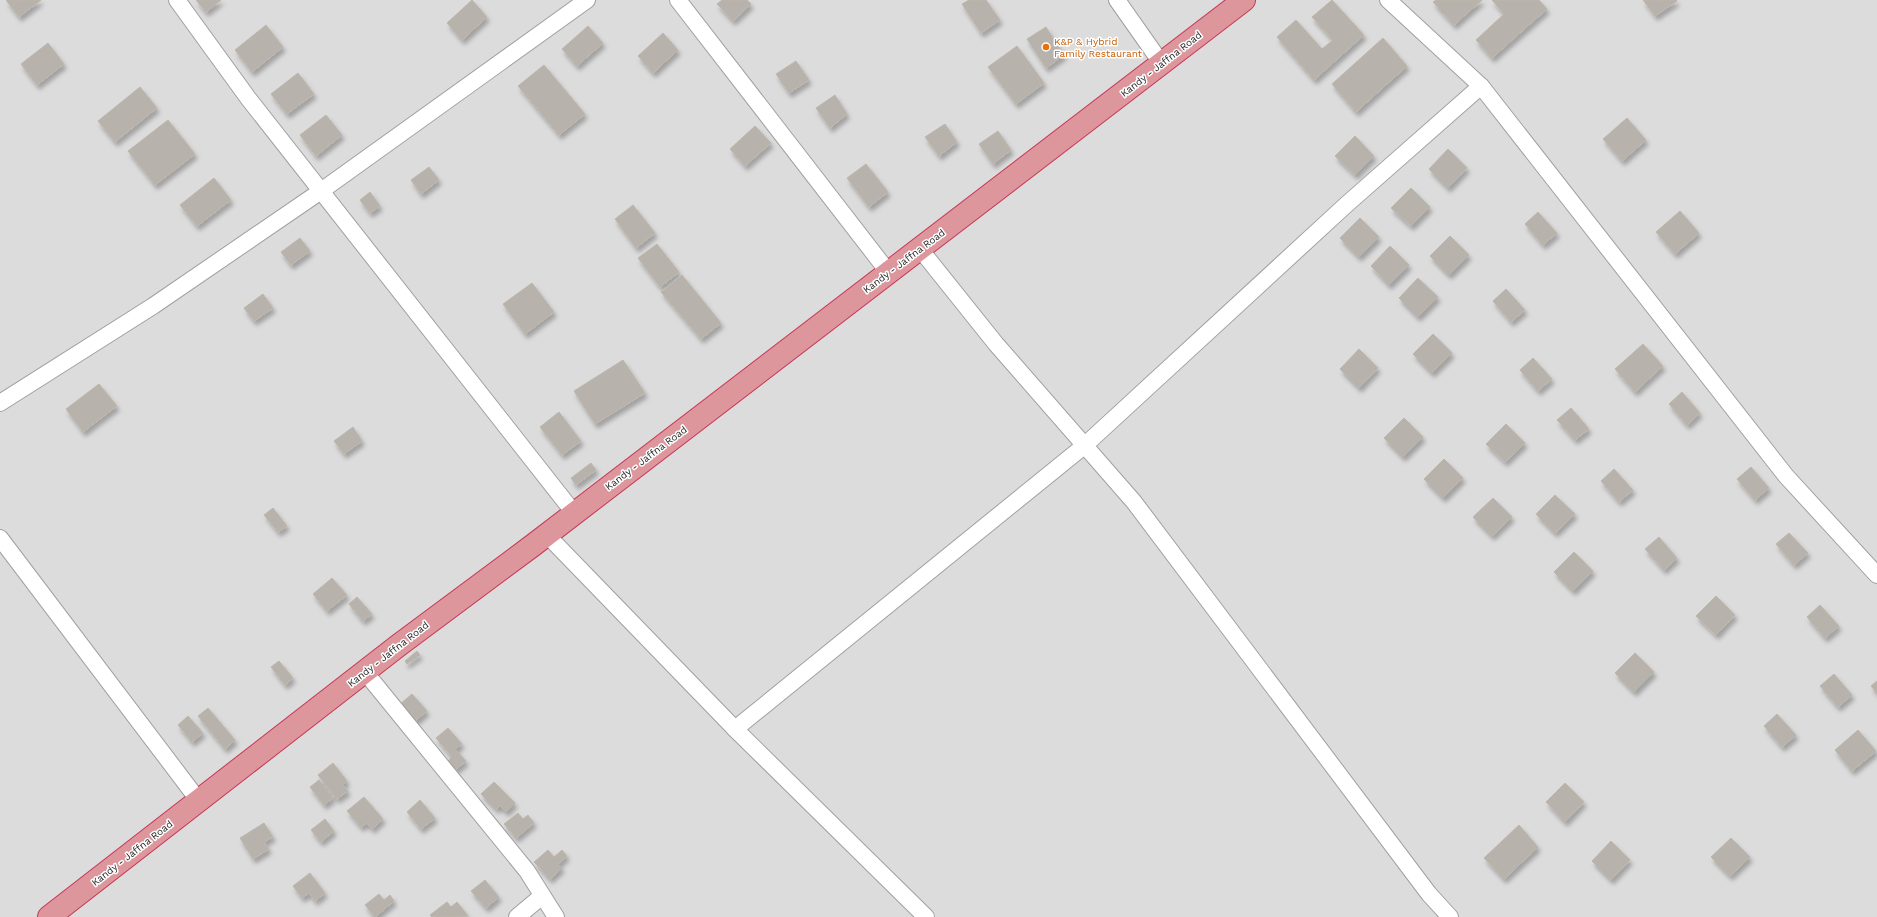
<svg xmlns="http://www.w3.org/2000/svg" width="1877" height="917" font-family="'Work Sans',sans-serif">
	<defs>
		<filter id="shadow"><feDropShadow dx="2.5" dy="4.5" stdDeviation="2" flood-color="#0004"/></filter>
	</defs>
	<rect width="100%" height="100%" fill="#eeede6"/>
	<rect fill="#dddcdc" x="0" y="0" width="1877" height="917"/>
	<g fill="#b7b3ac" stroke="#beb5aa" filter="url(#shadow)">
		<polygon points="6,0 41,0 19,17"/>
		<polygon points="196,0 221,0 206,12"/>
		<polygon points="472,0 487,17 462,40 447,23"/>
		<polygon points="722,0 747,0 751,4 733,21 717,4"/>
		<polygon points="969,0 986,0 1000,20 981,33 962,4"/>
		<polygon points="1332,0 1364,35 1314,80 1277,37 1296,20 1322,49 1333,40 1312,17"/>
		<polygon points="1436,0 1482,0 1454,25 1433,2"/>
		<polygon points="1492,0 1539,0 1547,9 1492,58 1476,40 1504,14"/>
		<polygon points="1643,0 1676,0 1677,1 1655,16"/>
		<polygon points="266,25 283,47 252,72 235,50"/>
		<polygon points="588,26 603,43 577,66 562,49"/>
		<polygon points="1046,27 1064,55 1046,68 1027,39"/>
		<polygon points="663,33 678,50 653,73 638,56"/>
		<polygon points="1383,38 1407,66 1356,112 1332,84"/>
		<polygon points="48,43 64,64 37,85 21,64"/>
		<polygon points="1017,46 1044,83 1016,104 988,67"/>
		<polygon points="796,61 809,80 789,93 776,74"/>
		<polygon points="544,65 585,114 559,135 518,86"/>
		<polygon points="298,73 314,94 287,114 271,94"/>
		<polygon points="140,87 157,108 115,142 98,121"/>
		<polygon points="835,95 847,114 830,128 816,108"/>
		<polygon points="326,115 342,135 316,156 300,135"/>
		<polygon points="1627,118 1646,140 1622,161 1603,139"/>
		<polygon points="168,120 195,154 155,185 128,151"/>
		<polygon points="945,124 957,142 939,156 925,137"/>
		<polygon points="755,126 771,143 745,166 730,149"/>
		<polygon points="998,131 1011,150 993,164 979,144"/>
		<polygon points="1355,136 1374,156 1355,175 1335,156"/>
		<polygon points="1448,149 1467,168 1448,188 1429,169"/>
		<polygon points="866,164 888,192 869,207 847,178"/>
		<polygon points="429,167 439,180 421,194 411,180"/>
		<polygon points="214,178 231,200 197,226 180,205"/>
		<polygon points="1411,188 1430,207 1411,226 1391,208"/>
		<polygon points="370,192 380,206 370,213 360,200"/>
		<polygon points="633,205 655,233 636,248 615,219"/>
		<polygon points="1680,211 1699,233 1675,254 1656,232"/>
		<polygon points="1538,212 1557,233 1543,245 1525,224"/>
		<polygon points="1360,218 1379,237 1359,257 1340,238"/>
		<polygon points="1450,236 1469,255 1449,275 1430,256"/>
		<polygon points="300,238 310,251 291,265 281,252"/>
		<polygon points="657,244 679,272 660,287 638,258"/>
		<polygon points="1390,246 1409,265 1389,285 1371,266"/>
		<polygon points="682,275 721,323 701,339 661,292"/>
		<polygon points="1418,278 1438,297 1418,317 1399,298"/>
		<polygon points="532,283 554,312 525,334 503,304"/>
		<polygon points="1506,289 1525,310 1511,322 1493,301"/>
		<polygon points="263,294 273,308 254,321 244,308"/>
		<polygon points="1433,334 1452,353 1432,373 1413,354"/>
		<polygon points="1643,344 1663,366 1635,392 1615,369"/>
		<polygon points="1359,349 1378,368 1359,388 1340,369"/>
		<polygon points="1533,358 1552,379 1538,391 1520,370"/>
		<polygon points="623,360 645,393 595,424 574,391"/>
		<polygon points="99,384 117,406 83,432 66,409"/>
		<polygon points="1682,392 1700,413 1687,425 1669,404"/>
		<polygon points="1571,408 1589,429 1575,440 1557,420"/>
		<polygon points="559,412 581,441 562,455 540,427"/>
		<polygon points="1404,418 1423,437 1403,457 1384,438"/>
		<polygon points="1506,424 1525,443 1505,462 1486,444"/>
		<polygon points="353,427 362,441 344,454 334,441"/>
		<polygon points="1444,459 1463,478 1443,498 1424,479"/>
		<polygon points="591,463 596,470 576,485 571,478"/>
		<polygon points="1751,467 1769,488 1755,500 1737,479"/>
		<polygon points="1614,469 1633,490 1619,502 1601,481"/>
		<polygon points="1555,495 1575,514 1555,533 1536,514"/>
		<polygon points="1493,498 1512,517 1492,536 1473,517"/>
		<polygon points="273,508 287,526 278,532 264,515"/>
		<polygon points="1789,533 1808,553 1794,565 1776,544"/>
		<polygon points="1659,537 1677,558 1664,570 1645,549"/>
		<polygon points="1574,552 1593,571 1573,591 1554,572"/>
		<polygon points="332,578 347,595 327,611 313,594"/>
		<polygon points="1716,596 1735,615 1716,635 1696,616"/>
		<polygon points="357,597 372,614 363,621 349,604"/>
		<polygon points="1820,605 1839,626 1825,638 1807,617"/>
		<polygon points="417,651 420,655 407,664 405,661"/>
		<polygon points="1635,653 1654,672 1634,692 1615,673"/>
		<polygon points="279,661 293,678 285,685 271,667"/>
		<polygon points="1834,674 1852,695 1838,707 1820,686"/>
		<polygon points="1877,681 1877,693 1871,686"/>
		<polygon points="412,694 427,711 414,722 399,705"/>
		<polygon points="208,708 235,740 225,749 198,716"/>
		<polygon points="1777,714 1796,735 1782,747 1764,726"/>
		<polygon points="188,716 203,733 192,742 178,725"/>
		<polygon points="448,728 462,744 455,749 466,761 455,770 448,761 452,757 436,738"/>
		<polygon points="1858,730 1876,751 1852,771 1835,750"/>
		<polygon points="333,763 347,781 343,785 348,791 337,799 318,775"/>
		<polygon points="319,780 333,798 324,805 310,787"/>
		<polygon points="494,782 515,803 506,812 500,806 496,809 481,794"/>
		<polygon points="1565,783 1584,802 1565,822 1546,802"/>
		<polygon points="364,797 383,819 372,829 367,823 361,827 347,811"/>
		<polygon points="420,800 435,818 421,829 407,812"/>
		<polygon points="518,813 523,819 528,815 534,823 516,838 504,824"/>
		<polygon points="325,819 334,831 321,842 311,830"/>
		<polygon points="264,823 273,837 264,842 269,849 253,859 240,838"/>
		<polygon points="1519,825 1538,847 1504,879 1484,858"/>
		<polygon points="1731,838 1750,857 1730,876 1711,857"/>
		<polygon points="1611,841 1630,860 1611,880 1592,861"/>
		<polygon points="548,850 554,857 562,850 567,856 558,864 562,868 550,879 534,862"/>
		<polygon points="310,873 325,893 315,901 309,893 302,898 293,886"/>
		<polygon points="485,880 499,897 486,908 471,891"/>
		<polygon points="379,894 384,900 390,895 394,901 375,917 365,905"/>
		<polygon points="447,902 451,907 457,902 468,916 432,917 430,915"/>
	</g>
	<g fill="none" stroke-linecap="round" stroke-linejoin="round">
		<defs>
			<g id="street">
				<polyline points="177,0 248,98 574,513"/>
				<polyline points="678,0 889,273"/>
				<polyline points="1117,0 1162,64"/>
				<polyline points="1388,0 1481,86 1786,476 1877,575"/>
				<polyline points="920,249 996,344 1134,502 1429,894 1450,917"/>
				<polyline points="0,403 153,306 321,191 587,0"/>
				<polyline points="547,535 735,729 926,917"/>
				<polyline points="0,538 199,801"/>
				<polyline points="365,672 527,871 556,917"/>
				<polyline points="735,729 1084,446 1347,204 1481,86"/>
				<polyline points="517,917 542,896"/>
			</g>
			<polyline id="highway" points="49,917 399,645 532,546 1244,0"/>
		</defs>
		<use href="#street" stroke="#a0a0a0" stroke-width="18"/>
		<use href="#highway" stroke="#c73857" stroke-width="24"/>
		<use href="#street" stroke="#fff" stroke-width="16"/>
		<use href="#highway" stroke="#dd969b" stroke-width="22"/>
	</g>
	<circle fill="#e8710a" stroke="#fff" stroke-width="1.5" cx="1046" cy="47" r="4"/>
	<g text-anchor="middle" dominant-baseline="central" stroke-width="3" stroke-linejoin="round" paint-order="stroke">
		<g font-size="10" fill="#c56008" stroke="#fff" text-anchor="start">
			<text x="1054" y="41">K&amp;P &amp; Hybrid<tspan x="1054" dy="12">Family Restaurant</tspan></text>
		</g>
		<g font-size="10" fill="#1f1f1f" stroke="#fff">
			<text transform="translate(1161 64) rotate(-38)">Kandy - Jaffna Road</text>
			<text transform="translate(904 261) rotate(-37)">Kandy - Jaffna Road</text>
			<text transform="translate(646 458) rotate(-37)">Kandy - Jaffna Road</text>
			<text transform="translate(388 654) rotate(-38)">Kandy - Jaffna Road</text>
			<text transform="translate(132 853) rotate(-38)">Kandy - Jaffna Road</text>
		</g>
	</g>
</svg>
